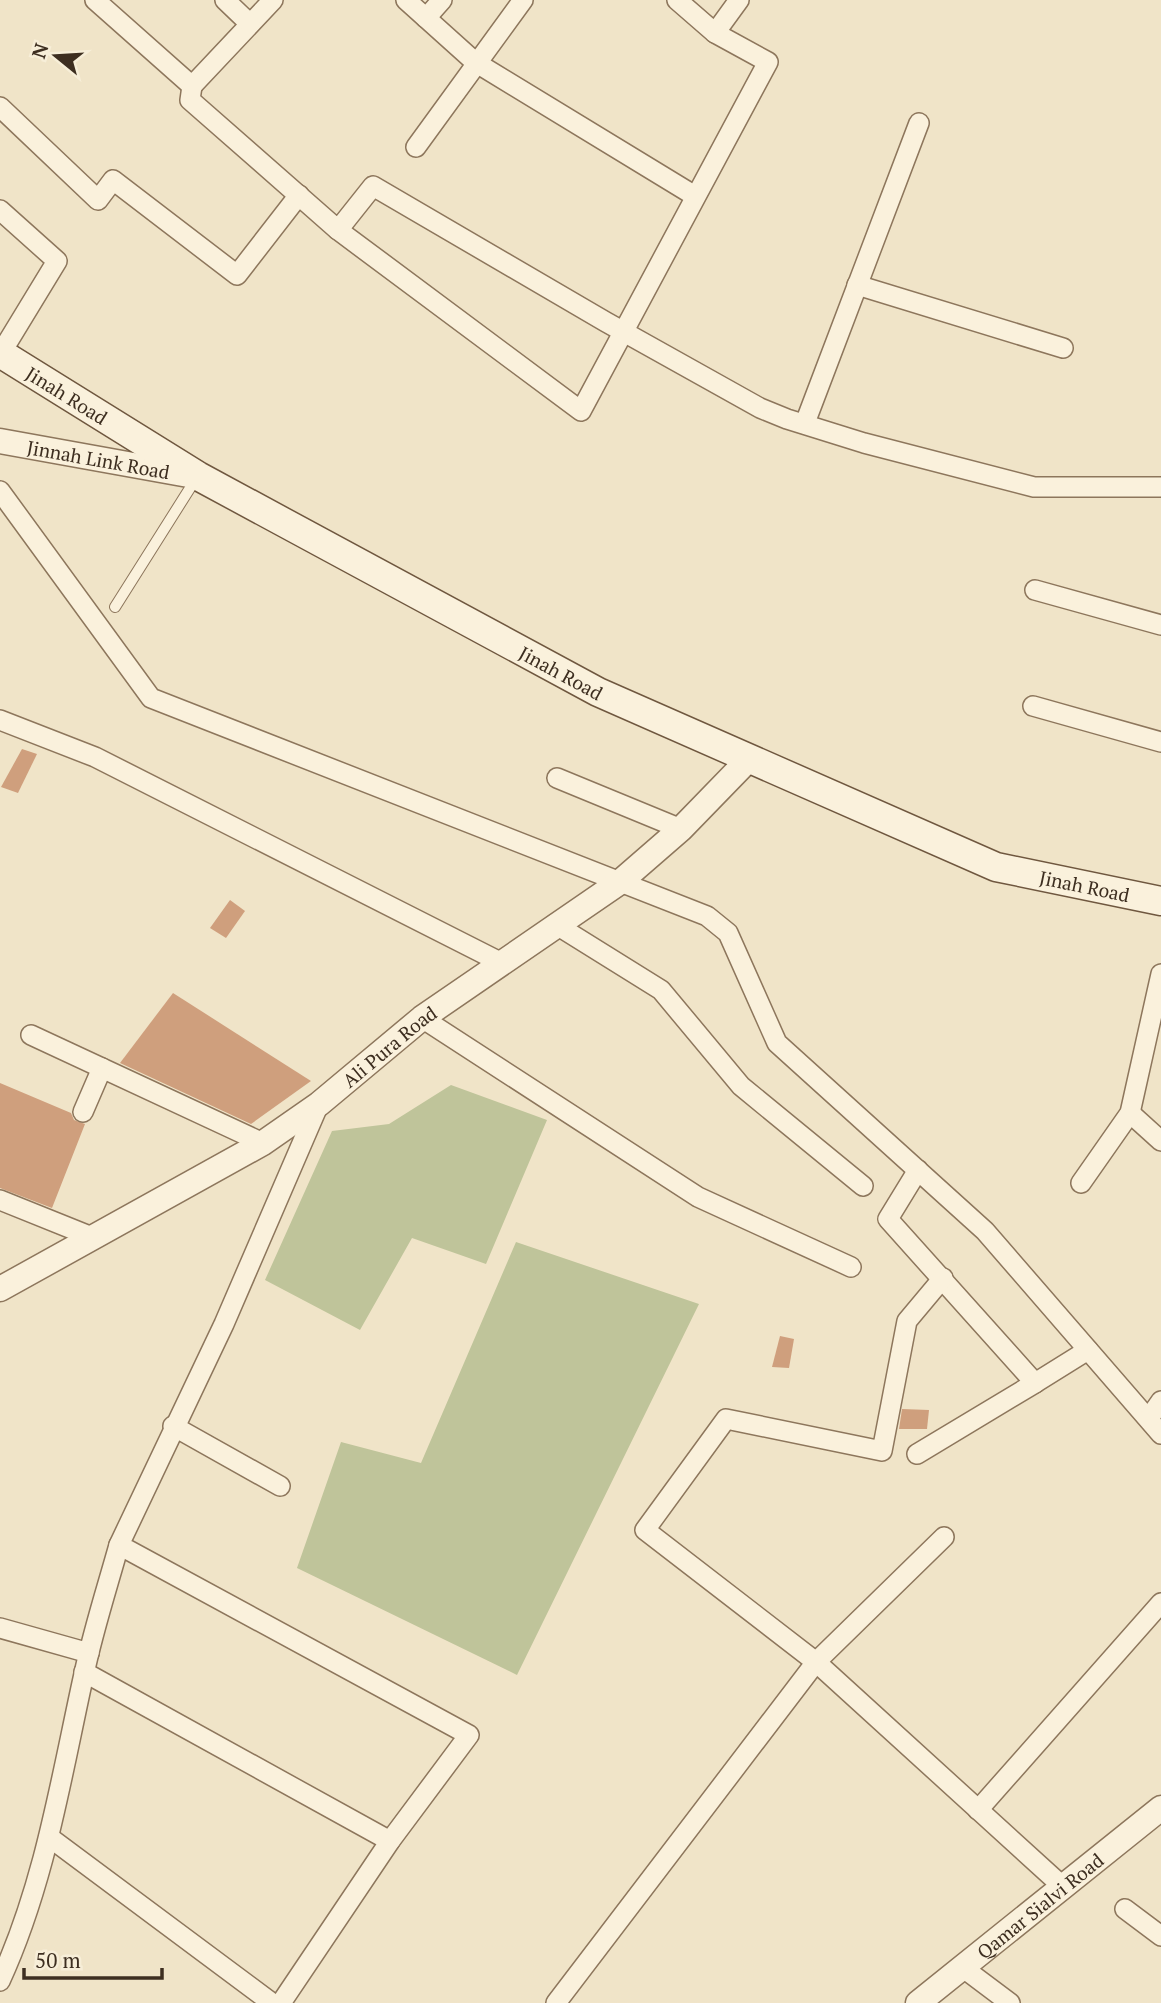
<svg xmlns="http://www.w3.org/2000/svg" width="1161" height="2003" font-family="'PT Serif',serif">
	<rect width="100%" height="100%" fill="#f0e4c8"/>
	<g fill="#bfc49a">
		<polygon points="451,1085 547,1120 486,1264 412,1238 360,1330 265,1280 332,1131 389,1124"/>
		<polygon points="516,1242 699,1304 517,1675 297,1568 341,1442 421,1463"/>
	</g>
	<g fill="#cf9f7d">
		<polygon points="22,749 37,754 18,793 1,787"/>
		<polygon points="230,900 245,911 226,938 210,928"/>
		<polygon points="173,993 311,1081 251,1124 120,1063"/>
		<polygon points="0,1083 71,1113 74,1120 85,1124 52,1208 0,1188"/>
		<polygon points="780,1336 794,1339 789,1368 772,1367"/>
		<polygon points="902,1409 929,1410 927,1429 899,1429"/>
	</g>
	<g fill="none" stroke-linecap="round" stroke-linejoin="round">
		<defs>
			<polyline id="service" points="115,607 197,477"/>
			<g id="minor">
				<polyline points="95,0 192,86 273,0"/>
				<polyline points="225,0 250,24"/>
				<polyline points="406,0 475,62 695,196"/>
				<polyline points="677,0 715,33"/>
				<polyline points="426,18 442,0"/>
				<polyline points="192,86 190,100 338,230 373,186 606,322 760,408 787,419 864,443 1034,487 1161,487"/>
				<polyline points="0,107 98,200 113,180 237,275 299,195"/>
				<polyline points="416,147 523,0"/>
				<polyline points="0,210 57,261 1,353"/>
				<polyline points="338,230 581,411 768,62 715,33 739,0"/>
				<polyline points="857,285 1063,348"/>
				<polyline points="805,423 919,123"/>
				<polyline points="0,491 151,698 707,916 728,933 777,1043 985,1231 1161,1434"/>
				<polyline points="1035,590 1161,625"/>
				<polyline points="1033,706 1161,742"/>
				<polyline points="0,720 95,757 502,963"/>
				<polyline points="557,778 681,829"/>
				<polyline points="555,924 661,990 741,1086 863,1186"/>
				<polyline points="422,1018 698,1197 851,1267"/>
				<polyline points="31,1035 263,1143"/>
				<polyline points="83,1112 102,1068"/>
				<polyline points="1130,1113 1161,1141"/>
				<polyline points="918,1170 888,1219 1035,1383 1088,1350"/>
				<polyline points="1081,1183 1130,1113 1161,974"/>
				<polyline points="0,1200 92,1237"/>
				<polyline points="943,1278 907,1321 882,1451 726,1419 645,1530 816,1662 1061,1885"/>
				<polyline points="1149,1418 1161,1401"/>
				<polyline points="173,1426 280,1486"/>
				<polyline points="917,1454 1035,1383"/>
				<polyline points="0,1628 89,1653"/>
				<polyline points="84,1672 390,1841"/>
				<polyline points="978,1810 1161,1603"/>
				<polyline points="49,1837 272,2003"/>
				<polyline points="1125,1909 1161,1936"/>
				<polyline points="962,1967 1010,2003"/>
				<path d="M0 1981C45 1883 61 1778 84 1674 93 1631 107 1588 119 1545"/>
				<polyline points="281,2003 390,1841 469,1735 119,1545 224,1324 319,1104"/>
				<polyline points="556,2003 816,1662 944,1537"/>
			</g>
			<g id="tertiary">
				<path id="s1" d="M0 441 194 476"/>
				<path id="s2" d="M0 1289 263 1143 319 1104 422 1018 620 882 681 829 748 760"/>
				<path id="s3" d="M918 2003 1161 1808"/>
			</g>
			<g id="secondary">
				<path id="s4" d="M0 353 198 476 598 692 996 867 1161 901"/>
			</g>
		</defs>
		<use href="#service" stroke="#8d765c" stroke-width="12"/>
		<use href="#minor" stroke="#8d765c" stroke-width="22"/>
		<use href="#tertiary" stroke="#8d765c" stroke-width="27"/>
		<use href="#secondary" stroke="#6f573f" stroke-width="31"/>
		<use href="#service" stroke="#faf1dc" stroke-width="10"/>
		<use href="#minor" stroke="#faf1dc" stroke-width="19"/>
		<use href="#tertiary" stroke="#faf1dc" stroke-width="24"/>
		<use href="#secondary" stroke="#faf1dc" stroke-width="28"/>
	</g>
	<g text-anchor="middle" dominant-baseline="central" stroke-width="5" stroke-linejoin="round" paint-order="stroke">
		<g font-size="19" fill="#3d2e20" stroke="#f7eed8">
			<text stroke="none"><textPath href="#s4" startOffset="79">Jinah Road</textPath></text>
			<text stroke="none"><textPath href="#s1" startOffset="100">Jinnah Link Road</textPath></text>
			<text stroke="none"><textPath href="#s4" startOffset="646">Jinah Road</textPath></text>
			<text stroke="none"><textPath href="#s4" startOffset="1213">Jinah Road</textPath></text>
			<text stroke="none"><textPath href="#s2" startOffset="460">Ali Pura Road</textPath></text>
			<text stroke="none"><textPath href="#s3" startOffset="156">Qamar Sialvi Road</textPath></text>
		</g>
	</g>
	<g transform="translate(56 56) rotate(288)" stroke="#f7eed8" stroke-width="5" paint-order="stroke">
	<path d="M0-5L12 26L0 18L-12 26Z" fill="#3d2e20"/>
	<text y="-10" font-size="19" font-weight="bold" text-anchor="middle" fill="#3d2e20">N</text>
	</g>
	<path d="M24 1968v10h138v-10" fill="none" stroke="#3d2e20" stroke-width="3.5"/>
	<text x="35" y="1968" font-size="21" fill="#3d2e20" stroke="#f7eed8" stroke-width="5" paint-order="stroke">50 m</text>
</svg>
